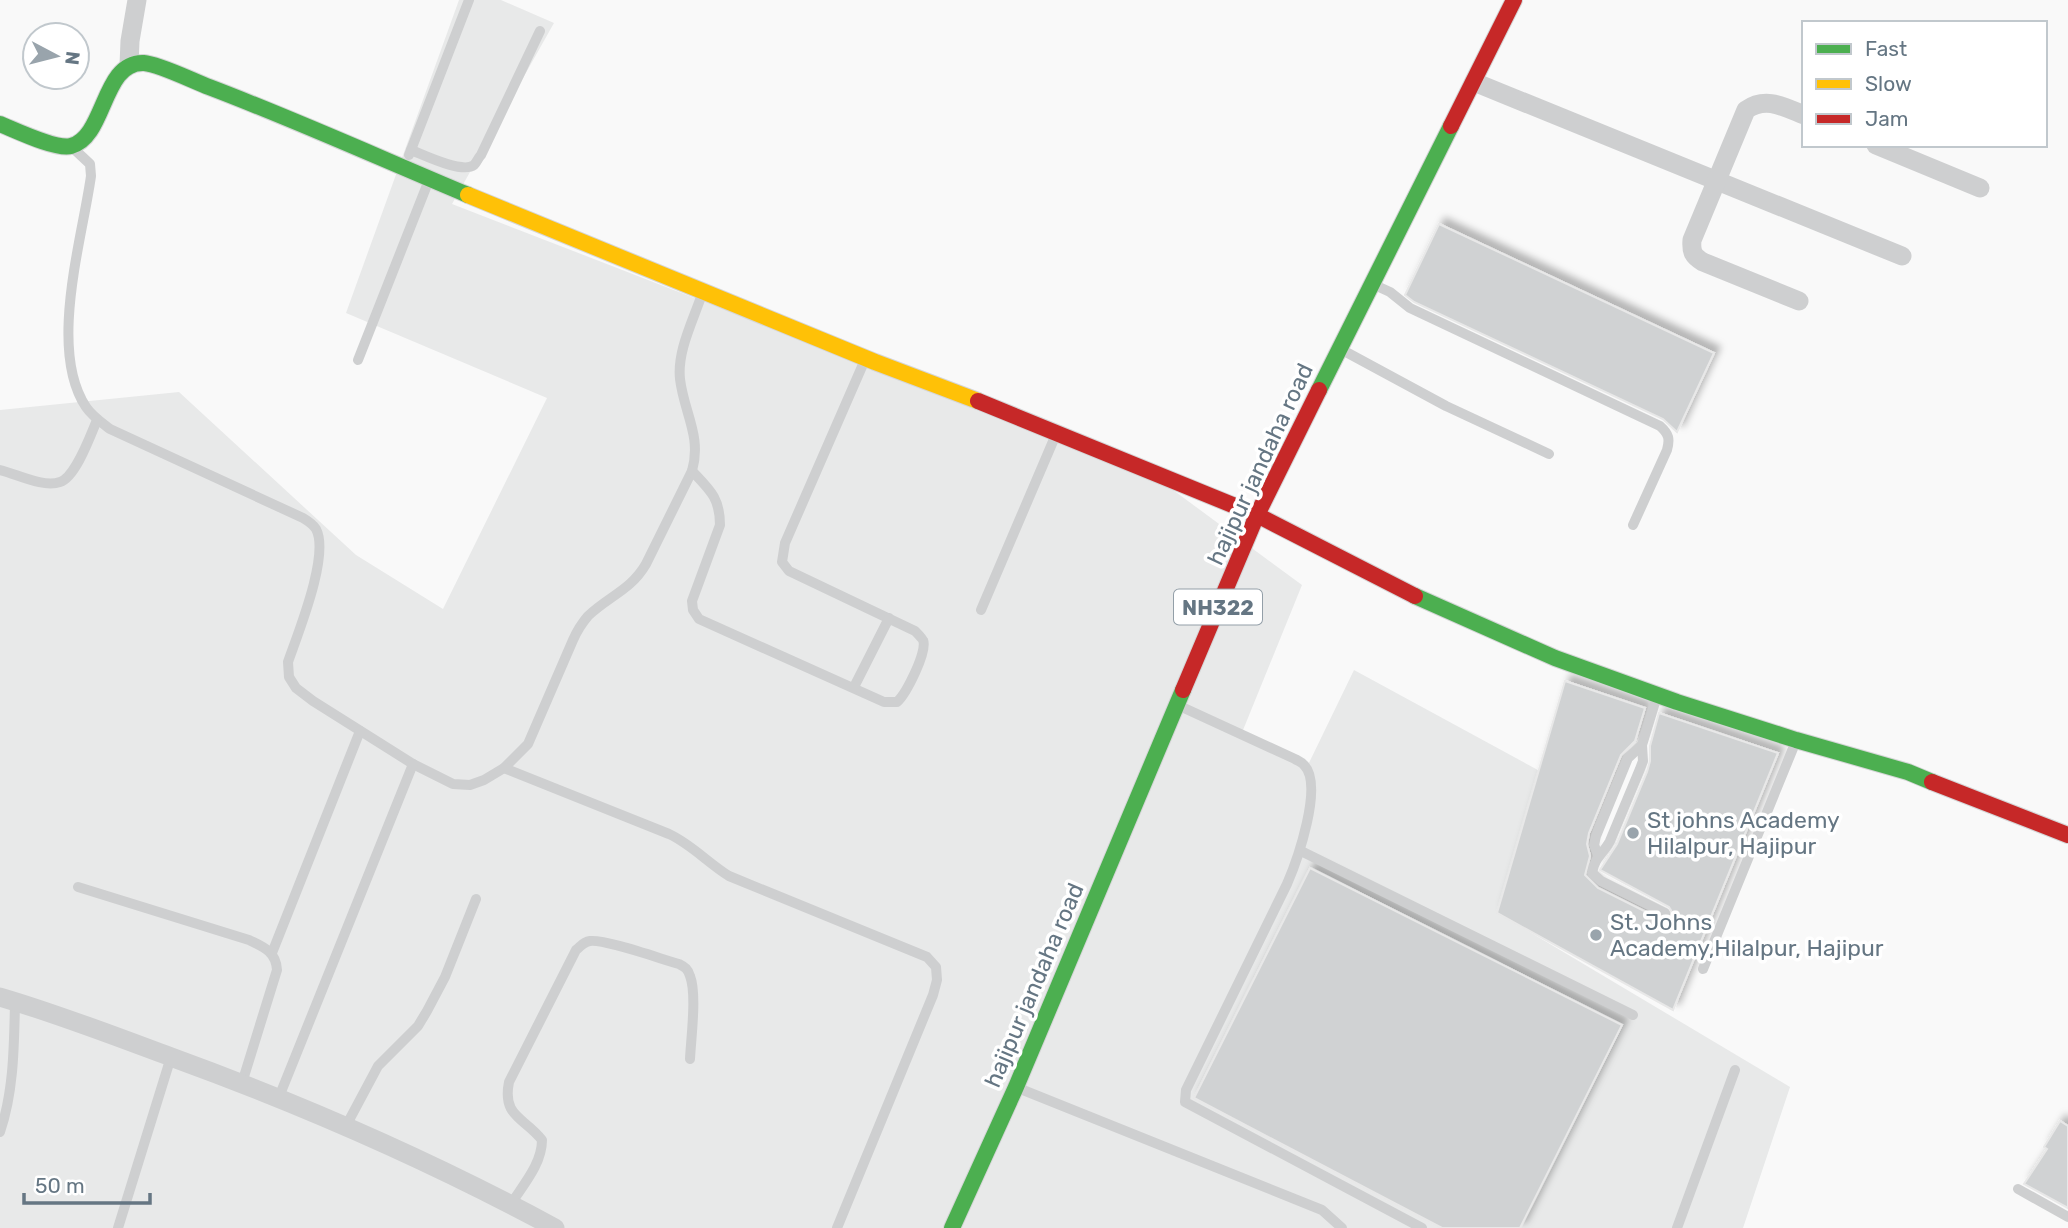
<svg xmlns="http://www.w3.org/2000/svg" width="2068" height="1228" font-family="Rubik,sans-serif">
	<defs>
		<filter id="shadow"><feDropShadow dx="6" dy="-6" stdDeviation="3.5" flood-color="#0004"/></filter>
	</defs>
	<rect width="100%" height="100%" fill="#f9f9f9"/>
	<polygon fill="#e8e9e9" points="459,0 501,0 554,23 452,204 1154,476 1302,585 1241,735 1307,767 1354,670 1560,782 1498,913 1790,1087 1743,1228 0,1228 0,410 179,392 356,555 443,609 547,398 346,313"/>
	<g fill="#d0d2d3" stroke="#e8e8e8" stroke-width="2" filter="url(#shadow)">
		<polygon points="1439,224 1714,353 1677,432 1663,419 1414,302 1405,295"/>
		<polygon points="1565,681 1645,708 1635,741 1621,755 1589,833 1587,844 1590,856 1585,875 1598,888 1662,920 1666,920 1671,917 1672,912 1669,907 1600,870 1617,844 1647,772 1650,761 1650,746 1659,713 1778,753 1673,1010 1497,913"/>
		<polygon points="1310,868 1622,1025 1520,1228 1442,1228 1194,1098"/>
		<polygon points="2060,1121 2068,1126 2068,1208 2024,1184 2047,1149 2044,1147"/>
	</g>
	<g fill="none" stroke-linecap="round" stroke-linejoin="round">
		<defs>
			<g id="fast">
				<path d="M0 124C15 130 56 150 71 146 106 137 102 61 144 63 159 64 193 81 209 87 296 120 382 159 468 195"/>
				<polyline points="1319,390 1451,126"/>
				<polyline points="1415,596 1555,658 1677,702 1796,740 1908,772 1932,782"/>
				<polyline points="952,1228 1016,1087 1183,690"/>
			</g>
			<polyline id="slow" points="468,195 875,362 978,401"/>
			<g id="jam">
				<polyline points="1451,126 1514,0"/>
				<polyline points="978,401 1257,515 1415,596"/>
				<polyline points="1183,690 1257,515 1319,390"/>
				<polyline points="1932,782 2068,835"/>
			</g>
		</defs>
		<use href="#fast" stroke="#d5d6d7" stroke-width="18"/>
		<use href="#slow" stroke="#d5d6d7" stroke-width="18"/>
		<use href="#jam" stroke="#d5d6d7" stroke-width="18"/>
		<g stroke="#cecfd0" stroke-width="10">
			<path d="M74 149 90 164 91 176C82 240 48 350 86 407 92 416 101 422 110 429L303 518C308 521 313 524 316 529 330 555 298 633 288 662L289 677 296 688 313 701 413 764 453 784 470 785 484 780 504 768 528 744 573 640C577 631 582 623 588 616 609 596 631 590 646 564L692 471C702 436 684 413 680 379 677 351 693 321 702 294"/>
			<path d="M411 150C424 155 462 174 474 165 477 162 478 158 481 155L540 31"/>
			<polyline points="409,155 469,0"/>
			<path d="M1379 287 1390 292 1410 308 1660 426C1669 434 1670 439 1667 450L1633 525"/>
			<polyline points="1346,352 1446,406 1549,454"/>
			<polyline points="358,360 429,180"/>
			<path d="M0 470C17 474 43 488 60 482 76 477 91 434 97 420"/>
			<path d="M692 471C710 490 720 498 720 525L692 601 693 610 699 619 884 702H897C906 694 928 651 923 640 923 639 916 632 915 631L789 571 782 562 785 543 864 362"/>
			<polyline points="981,610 1057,432"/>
			<polyline points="854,687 889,618"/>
			<path d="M1656 699 1642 745 1643 761 1640 769 1610 841C1604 853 1594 858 1592 873L1601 881 1665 913"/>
			<path d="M1184 708 1295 759C1298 761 1302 762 1304 765 1324 785 1297 861 1287 884L1186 1090 1185 1102 1422 1228"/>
			<path d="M504 768 669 834C691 844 708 863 729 876L927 957 936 967 937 980 933 995 837 1228"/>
			<polyline points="1301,851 1633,1015"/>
			<polyline points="1598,855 1594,845 1596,836 1628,758 1642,745"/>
			<path d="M78 887 249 940C264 947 276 952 277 970L242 1083"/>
			<polyline points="272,953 360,731"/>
			<polyline points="1703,969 1796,741"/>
			<polyline points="1023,1090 1322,1210 1342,1228"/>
			<polyline points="279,1097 413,764"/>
			<polyline points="346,1126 378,1066 418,1026 427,1011 445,977 476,899"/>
			<path d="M0 1132C14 1091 14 1045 15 1002"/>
			<polyline points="2018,1189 2068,1217"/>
			<path d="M511 1204C523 1185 542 1164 542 1140 524 1117 502 1117 509 1082L576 950C581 946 583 942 590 941 605 939 661 959 679 964 685 967 688 969 690 976 697 994 691 1038 690 1059"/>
			<polyline points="118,1228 171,1057"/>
			<polyline points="1677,1228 1735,1070"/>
		</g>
		<g stroke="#cecfd0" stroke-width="19">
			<polyline points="129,65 130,41 137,0"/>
			<polyline points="1474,82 1902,256"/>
			<polyline points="1876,145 1980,188"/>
			<path d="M1799 301 1703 262C1693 256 1691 252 1692 240L1746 110C1766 96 1784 107 1804 115"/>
			<path d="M0 997C58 1014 115 1036 171 1057 303 1105 431 1161 555 1228"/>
		</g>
		<use href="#fast" stroke="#4caf50" stroke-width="16"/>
		<use href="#slow" stroke="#ffc107" stroke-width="16"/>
		<use href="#jam" stroke="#c62828" stroke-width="16"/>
	</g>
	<g fill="#99a4ac" stroke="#fff" stroke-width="2.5">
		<circle cx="1633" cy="833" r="7"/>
		<circle cx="1596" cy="935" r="7"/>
	</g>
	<g text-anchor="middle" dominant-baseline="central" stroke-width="7" stroke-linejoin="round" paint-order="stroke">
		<rect fill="#fff" stroke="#939fa8" stroke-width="2" x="1174" y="589.5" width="88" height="35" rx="5"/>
		<g font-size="21" font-weight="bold" fill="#657683">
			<text x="1218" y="607">NH322</text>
		</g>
		<g font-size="23" fill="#657683" stroke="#fff">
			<text transform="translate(1260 464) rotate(-65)">hajipur jandaha road</text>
			<text transform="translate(1034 985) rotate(-67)">hajipur jandaha road</text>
		</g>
		<g font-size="23" fill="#657683" stroke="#fff" text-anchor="start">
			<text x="1647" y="820">St johns Academy<tspan x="1647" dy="26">Hilalpur, Hajipur</tspan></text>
			<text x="1610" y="922">St. Johns<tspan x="1610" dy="26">Academy,Hilalpur, Hajipur</tspan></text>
		</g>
	</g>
	<rect x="1802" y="21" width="245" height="126" fill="#ffffff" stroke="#c1c8cd" stroke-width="2"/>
	<rect x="1816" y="44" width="35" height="10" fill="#4caf50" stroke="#c1c8cd" stroke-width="2"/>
	<text x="1865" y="56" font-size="21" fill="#657683">Fast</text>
	<rect x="1816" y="79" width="35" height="10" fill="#ffc107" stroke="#c1c8cd" stroke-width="2"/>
	<text x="1865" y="91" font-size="21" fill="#657683">Slow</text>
	<rect x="1816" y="114" width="35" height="10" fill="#c62828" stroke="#c1c8cd" stroke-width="2"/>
	<text x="1865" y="126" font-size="21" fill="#657683">Jam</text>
	<g transform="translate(56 56) rotate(97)"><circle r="33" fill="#ffffff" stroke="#c1c8cd" stroke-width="2"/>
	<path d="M0-5L12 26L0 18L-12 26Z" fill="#99a4ac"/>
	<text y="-10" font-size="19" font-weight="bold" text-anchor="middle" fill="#657683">N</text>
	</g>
	<path d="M24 1193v10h126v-10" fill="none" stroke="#657683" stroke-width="3.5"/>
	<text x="35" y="1193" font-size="21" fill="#657683" stroke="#ffffff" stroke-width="5" paint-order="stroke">50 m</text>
</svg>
